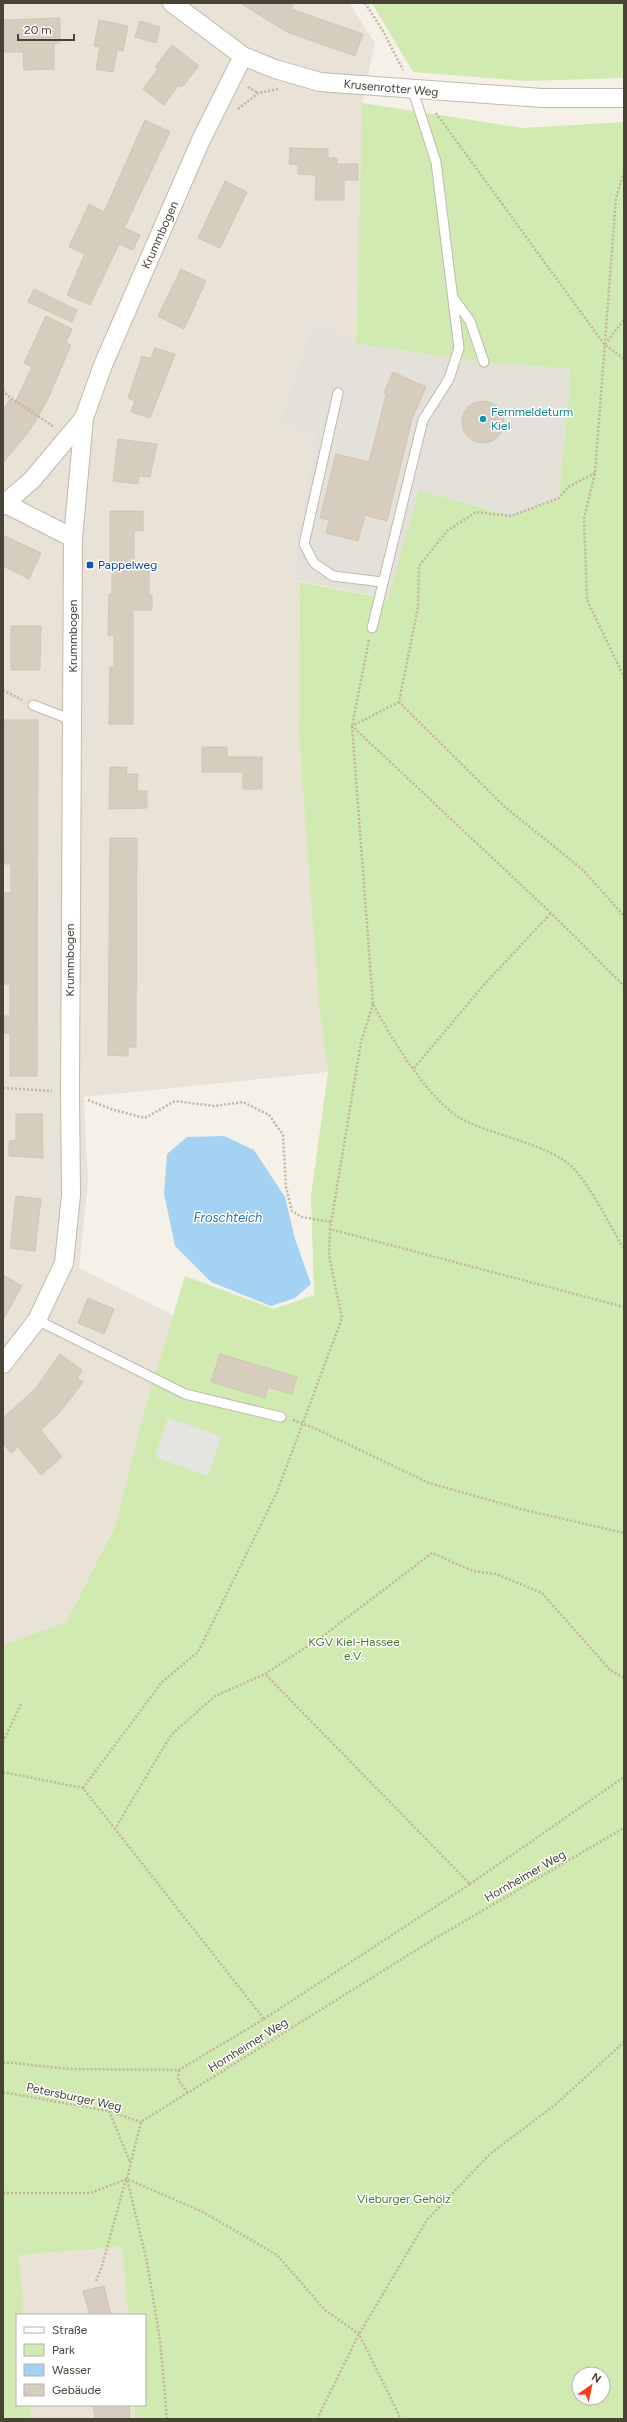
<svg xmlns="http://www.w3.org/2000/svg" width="627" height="2422" font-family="Figtree,sans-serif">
	<rect width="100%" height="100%" fill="#f5f1e9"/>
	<g fill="#e9e3d7">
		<polygon points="3,3 349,3 375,43 362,103 356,344 314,326 279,421 315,433 293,580 300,582 299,738 319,1006 328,1072 84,1097 88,1182 79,1268 173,1315 146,1404 115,1525 66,1622 3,1645"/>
		<polygon points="122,2247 128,2315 24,2315 19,2255"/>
		<polygon points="30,2405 134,2405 135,2419 31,2419"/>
	</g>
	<polygon fill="#e4e0da" points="314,325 356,344 484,362 571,369 559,498 511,516 419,490 391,599 293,580 315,433 279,421"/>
	<g fill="#d0eab1" fill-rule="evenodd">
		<polygon points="372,3 624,3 624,78 526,81 413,72"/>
		<path d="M362 103 523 128 624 122V2419H135L134 2405H145V2315H128L122 2247 19 2255 24 2315H17V2405H30L31 2419H3V1645L66 1622 115 1526 146 1404 185 1276 274 1309 314 1295 311 1196 328 1072 319 1006 299 738 300 582 388 599 419 490 511 516 559 498 571 369 484 362 356 344ZM579 2374H603V2398H579Z"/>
	</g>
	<polygon fill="#e6e4e0" points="168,1418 221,1436 208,1476 155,1457"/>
	<polygon fill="#a4d2f3" points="224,1136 254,1150 285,1197 295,1239 311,1284 295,1298 271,1306 211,1282 175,1246 164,1194 167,1154 187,1137"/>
	<g fill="#d7cdbe" stroke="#d2c5b1">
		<polygon points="240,3 294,3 291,9 363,34 355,56 287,32"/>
		<polygon points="60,18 60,43 54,43 54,69 24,70 23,52 3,52 3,20"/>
		<polygon points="99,20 128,26 123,51 117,50 113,72 96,69 100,47 94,46"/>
		<polygon points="140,21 160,27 156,43 135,37"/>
		<polygon points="172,45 199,66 182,87 179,85 164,105 143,89 158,69 155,67"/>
		<polygon points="145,120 170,132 124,228 140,235 133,250 119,244 90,305 67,295 85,254 69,247 89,204 104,212"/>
		<polygon points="290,148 328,149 328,158 337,158 337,164 358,164 358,180 344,180 344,200 315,200 316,175 298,174 298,165 289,164"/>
		<polygon points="225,181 247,192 220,248 198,238"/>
		<polygon points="181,269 206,281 184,329 158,316"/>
		<polygon points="34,289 77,310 72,322 28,302"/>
		<polygon points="46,316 72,329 66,343 71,345 47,401 30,430 3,463 3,410 10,399 15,403 32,367 24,363"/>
		<polygon points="155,348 175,354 150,418 131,412 135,401 128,398 142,356 151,359"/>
		<polygon points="393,372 426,387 412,419 387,521 365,515 358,541 326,533 329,520 320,518 336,454 369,462 386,395 384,393"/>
		<circle cx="483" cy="422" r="21"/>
		<polygon points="118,439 157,444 150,477 139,476 138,484 113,481"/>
		<polygon points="110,511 143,511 143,531 134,531 134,563 140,563 140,571 149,571 149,595 152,595 152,610 133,610 133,724 109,724 110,667 114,667 114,635 108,635 109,594 112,594 112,563 110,563"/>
		<polygon points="3,535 41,553 29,579 3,566"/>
		<polygon points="11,626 41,626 40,670 11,670"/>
		<polygon points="3,720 38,720 37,1076 10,1076 10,1033 4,1033 3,1016 10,1016 10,984 4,984 4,893 11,893 11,864 5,864 3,844"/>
		<polygon points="202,747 227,747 227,757 262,757 262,789 243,789 243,772 202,772"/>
		<polygon points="110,767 127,767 126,774 138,774 137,791 147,791 147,808 109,809"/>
		<polygon points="110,838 137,838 136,1047 128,1047 128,1056 108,1055"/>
		<polygon points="16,1114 42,1114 43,1158 9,1156 9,1141 16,1140"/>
		<polygon points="16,1196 41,1199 35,1251 10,1248"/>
		<polygon points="3,1275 22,1286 3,1320"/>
		<polygon points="88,1298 114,1309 104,1334 78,1323"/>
		<polygon points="60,1354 82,1370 77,1378 83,1382 61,1411 41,1430 62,1457 41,1475 18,1447 11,1453 3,1443 3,1418 36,1388"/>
		<polygon points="220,1354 297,1377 292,1394 268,1387 265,1398 211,1382"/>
		<polygon points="104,2286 111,2315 90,2315 83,2291"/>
		<polygon points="93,2405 129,2405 130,2419 95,2419"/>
	</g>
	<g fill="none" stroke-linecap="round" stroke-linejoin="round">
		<defs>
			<g id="service">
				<polyline points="454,299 470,321 484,362"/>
				<polyline points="338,393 304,544 314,563 333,576 382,582"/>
				<polyline points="372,628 423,420 449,379 459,348 436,162 413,91 417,91"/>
				<polyline points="33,705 72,720"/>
				<polyline points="37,1320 185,1394 281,1417"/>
			</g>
			<g id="minor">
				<polyline points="172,3 243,56 275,69 320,82 542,98 624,98"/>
				<polyline points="6,504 73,538"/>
				<polyline points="3,505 32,480 84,418"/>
				<polyline points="3,1364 37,1320 64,1263 71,1195 70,1092 73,538 84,418 103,365 201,140 243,56"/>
			</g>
		</defs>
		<use href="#service" stroke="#c1b9ab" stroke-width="11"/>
		<use href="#minor" stroke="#c1b9ab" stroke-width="20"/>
		<g stroke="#c3b59c" stroke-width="2.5" stroke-dasharray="2 2" stroke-linecap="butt">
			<polyline points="365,3 383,31 403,70"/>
			<polyline points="248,87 258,93"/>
			<polyline points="238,109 258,93 279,89"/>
			<polyline points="436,113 604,344 624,359"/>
			<polyline points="624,172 616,198 595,473 584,518 587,600 624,677"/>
			<polyline points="605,344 624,320"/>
			<polyline points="3,390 8,396 54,427"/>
			<polyline points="595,473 568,487 559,498 511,516 476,512 447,531 419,566 418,607 399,702 505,807 582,869 624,916"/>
			<path d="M369 640 352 726 373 1004C391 1038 430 1103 464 1120 494 1136 552 1145 574 1169 593 1190 609 1224 624 1249"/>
			<polyline points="3,690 22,700"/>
			<polyline points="399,702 352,726 551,913 624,986"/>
			<polyline points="373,1004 361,1042 330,1229 624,1307"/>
			<polyline points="414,1068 482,987 551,913"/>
			<polyline points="3,1088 52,1091"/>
			<polyline points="88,1100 114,1110 145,1118 175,1101 214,1106 243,1102 269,1115 283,1135 286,1187 292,1211 302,1217 331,1222"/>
			<polyline points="293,1420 314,1428 429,1483 521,1509 624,1533"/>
			<polyline points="3,1742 21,1704"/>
			<polyline points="3,1772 83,1788 115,1829"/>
			<polyline points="83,1788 162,1682 198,1652 277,1492 342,1318 329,1255 330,1229"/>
			<polyline points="470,1884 624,1777"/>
			<polyline points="264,2019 470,1884 265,1674 323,1636 432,1553 473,1571 496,1574 542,1593 610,1670 624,1678"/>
			<polyline points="3,2062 69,2069 179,2070 264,2019 115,1829 171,1735 215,1696 265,1674"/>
			<polyline points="179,2070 178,2080 188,2093"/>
			<polyline points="3,2092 108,2111 141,2122"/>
			<polyline points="109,2111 130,2162"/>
			<polyline points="3,2193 90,2193 127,2179 203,2212 277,2255 325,2310 359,2334 401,2419"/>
			<polyline points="96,2281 102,2266 126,2179"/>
			<polyline points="167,2419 160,2340 147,2262 127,2179 141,2122 434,1939 624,1828"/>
			<polyline points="317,2419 359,2334 427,2220 490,2154 556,2104 624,2042"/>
		</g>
		<use href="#service" stroke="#fff" stroke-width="9"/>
		<use href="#minor" stroke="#fff" stroke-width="18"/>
	</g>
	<circle fill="#0f9aa8" stroke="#fff" stroke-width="1.5" cx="483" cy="419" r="4"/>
	<rect fill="#1a4fb4" stroke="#fff" stroke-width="1.5" x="86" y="561" width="8" height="8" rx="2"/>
	<g text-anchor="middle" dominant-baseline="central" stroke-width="3" stroke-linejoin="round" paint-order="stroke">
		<g font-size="12" fill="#494237" stroke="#fff">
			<text transform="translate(391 88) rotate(5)">Krusenrotter Weg</text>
			<text transform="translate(160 235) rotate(-66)">Krummbogen</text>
			<text transform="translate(73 636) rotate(-90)">Krummbogen</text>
			<text transform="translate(70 960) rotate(-90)">Krummbogen</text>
			<text transform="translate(525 1876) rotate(-30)">Hornheimer Weg</text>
			<text transform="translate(248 2045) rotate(-32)">Hornheimer Weg</text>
			<text transform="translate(74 2097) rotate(12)">Petersburger Weg</text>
		</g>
		<g font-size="12" fill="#0d838f" stroke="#fff" text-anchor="start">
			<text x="491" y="412">Fernmeldeturm<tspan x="491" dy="14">Kiel</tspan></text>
		</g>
		<g font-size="12" fill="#164399" stroke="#fff" text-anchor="start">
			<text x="98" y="565">Pappelweg</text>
		</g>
		<g font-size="12" fill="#477d28" stroke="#fff">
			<text x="354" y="1642">KGV Kiel-Hassee<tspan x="354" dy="14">e.V.</tspan></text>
			<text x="404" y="2199">Vieburger Gehölz</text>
		</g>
		<g font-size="13" font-style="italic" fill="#2b77b0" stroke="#fff">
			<text x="228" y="1217">Froschteich</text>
		</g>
	</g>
	<rect width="627" height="2422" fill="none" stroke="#494237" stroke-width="8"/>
	<rect x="16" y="2314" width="130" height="92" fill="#ffffff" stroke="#b6b3af"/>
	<rect x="24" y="2327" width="20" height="6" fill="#ffffff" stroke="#b6b3af"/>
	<text x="52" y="2334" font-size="12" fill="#494237">Straße</text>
	<rect x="24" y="2344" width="20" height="12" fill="#d0eab1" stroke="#b6b3af"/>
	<text x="52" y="2354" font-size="12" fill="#494237">Park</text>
	<rect x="24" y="2364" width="20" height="12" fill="#a4d2f3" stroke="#b6b3af"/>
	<text x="52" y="2374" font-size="12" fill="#494237">Wasser</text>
	<rect x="24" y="2384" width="20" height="12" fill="#d7cdbe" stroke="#b6b3af"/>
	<text x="52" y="2394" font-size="12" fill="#494237">Gebäude</text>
	<g transform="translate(591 2386) rotate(33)"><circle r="19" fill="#ffffff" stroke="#b6b3af"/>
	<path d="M0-3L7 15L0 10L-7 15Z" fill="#ff3a15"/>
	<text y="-6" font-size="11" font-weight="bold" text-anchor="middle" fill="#494237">N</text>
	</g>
	<path d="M18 34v6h56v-6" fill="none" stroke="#494237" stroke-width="2"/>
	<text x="24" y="34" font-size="12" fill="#494237" stroke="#ffffff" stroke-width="3" paint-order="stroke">20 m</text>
</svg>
